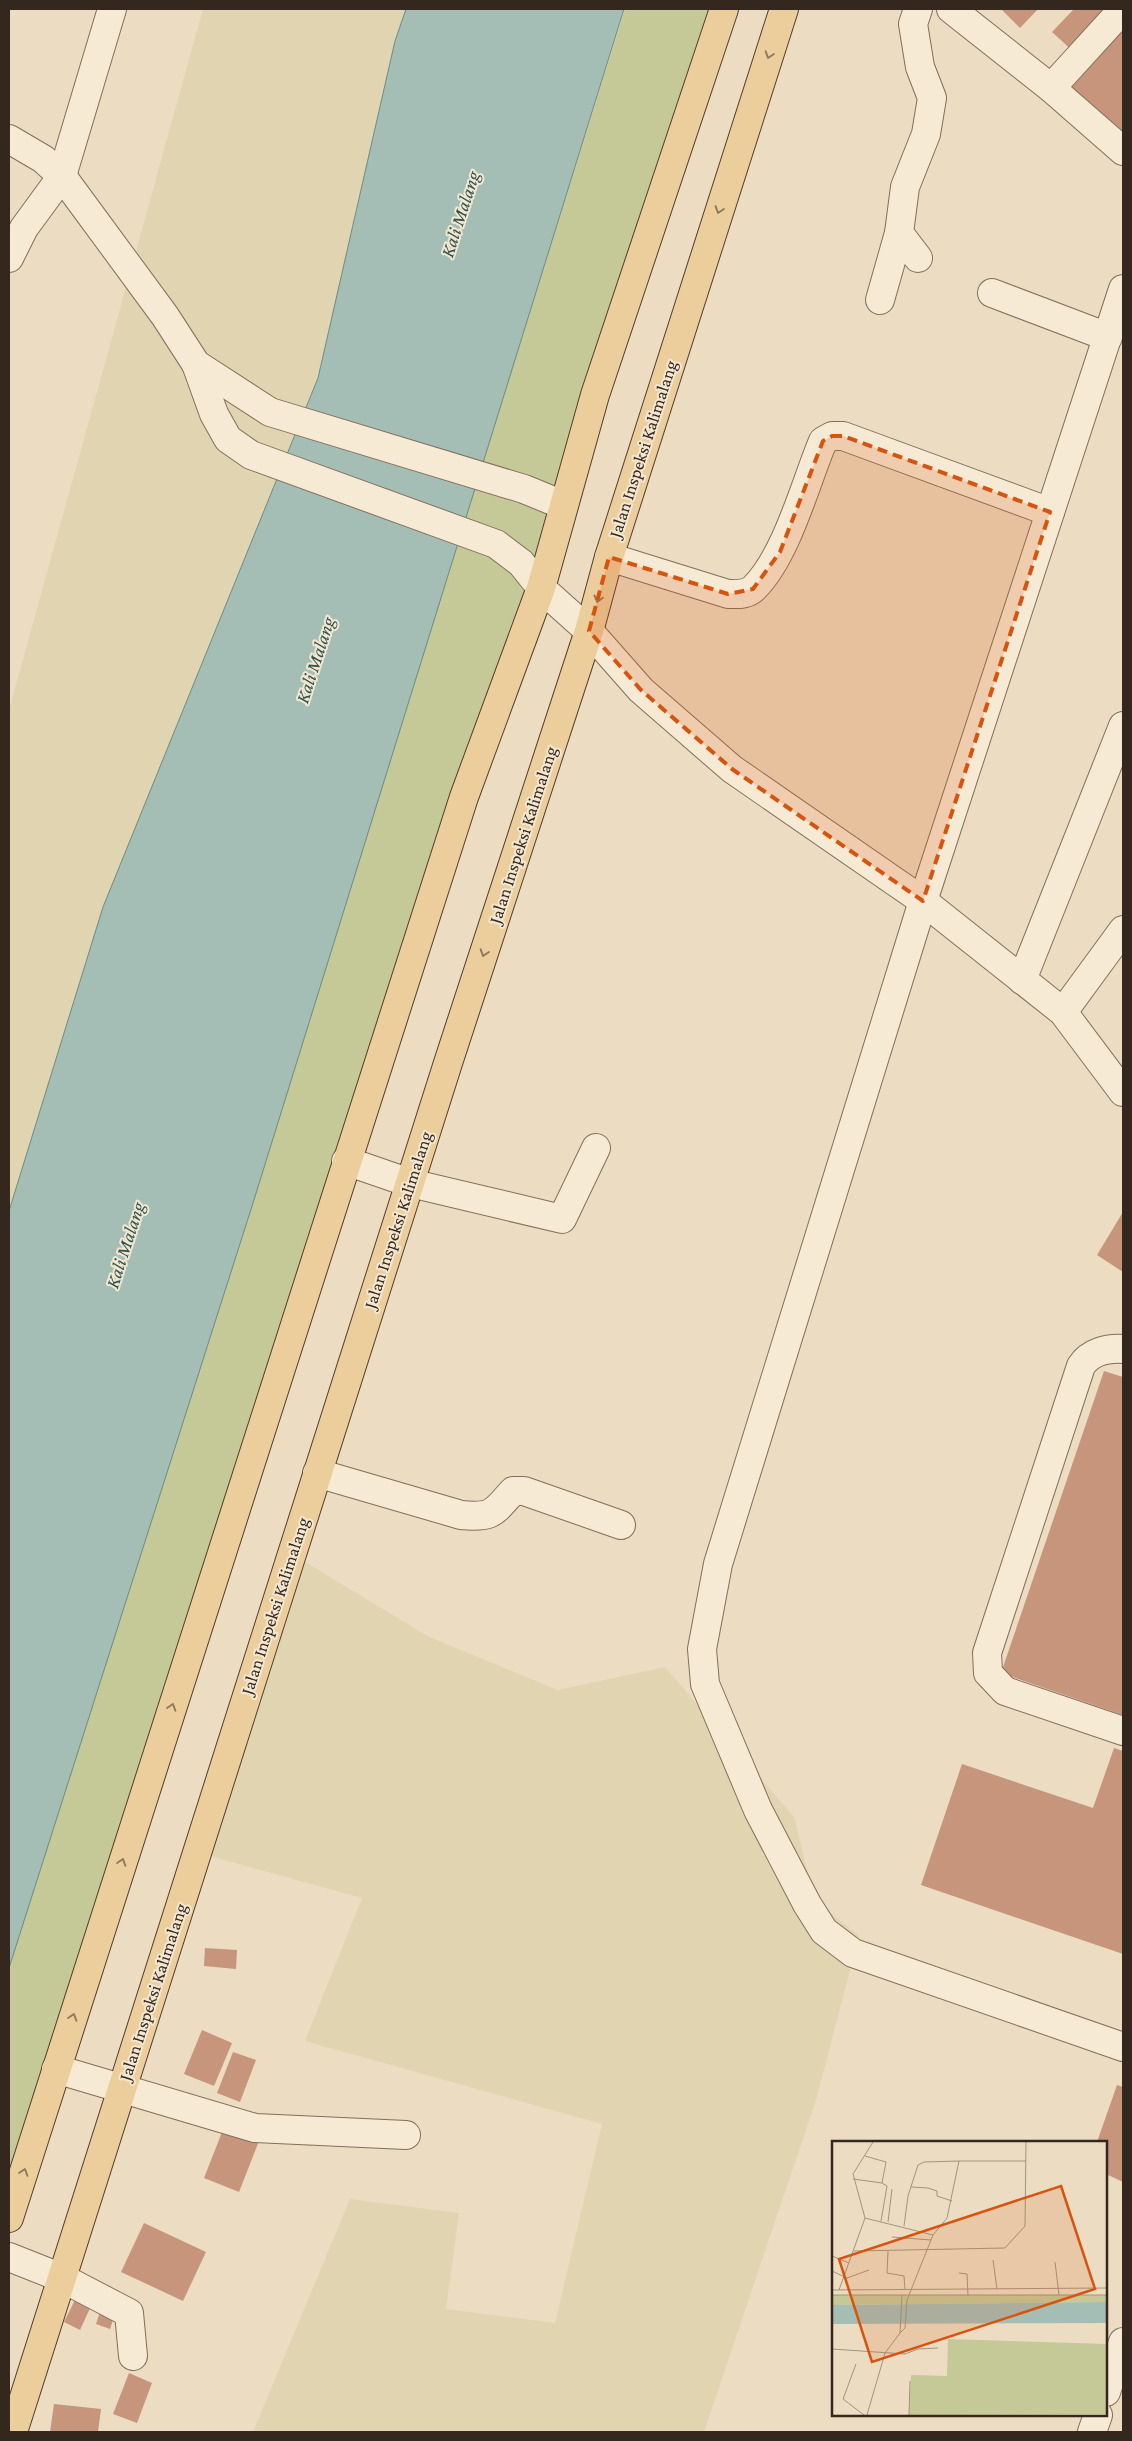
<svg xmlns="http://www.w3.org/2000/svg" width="1132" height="2441" font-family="'Crimson Pro',serif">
	<rect width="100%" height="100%" fill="#ebdcc2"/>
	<g fill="#e0d5b0">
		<polygon points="203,9 406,9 395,41 318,378 103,907 9,1211 9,710"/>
		<polygon points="305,1562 429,1637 558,1690 665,1667 794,1817 814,1899 859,1936 816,2100 704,2432 253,2432 350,2199 459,2213 446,2309 555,2323 602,2124 305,2041 362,1898 210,1856"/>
	</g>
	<polygon fill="#c5c897" points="625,9 724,9 9,2217 9,1966 142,1549"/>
	<polygon fill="#a4beb5" stroke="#6c8b81" points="406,9 624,9 253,1203 9,1968 9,1211 103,907 318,378 395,41"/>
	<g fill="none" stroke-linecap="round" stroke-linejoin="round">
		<g stroke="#a4beb5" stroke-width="69">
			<polyline points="393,419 526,9"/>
			<polyline points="9,1602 241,888"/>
		</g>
	</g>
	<g fill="#c7957b">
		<polygon points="1001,9 1038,9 1020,28"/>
		<polygon points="1074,9 1116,9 1075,53 1052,32"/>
		<polygon points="1123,25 1123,144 1061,91"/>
		<polygon points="1123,1212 1123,1272 1097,1255"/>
		<polygon points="1104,1371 1123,1377 1123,1715 1001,1673"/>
		<polygon points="1114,1748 1123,1751 1123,1954 921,1885 962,1764 1093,1808"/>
		<polygon points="205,1948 237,1950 236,1969 204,1966"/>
		<polygon points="202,2030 232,2043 214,2086 184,2074"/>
		<polygon points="233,2052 256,2060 240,2102 217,2093"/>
		<polygon points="1117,2085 1123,2087 1123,2182 1106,2174 1106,2142 1097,2142"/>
		<polygon points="226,2122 261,2136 239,2192 204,2178"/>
		<polygon points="144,2223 206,2252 183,2301 121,2272"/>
		<polygon points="76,2298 91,2306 80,2330 64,2322"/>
		<polygon points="102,2306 116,2311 110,2329 96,2324"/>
		<polygon points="129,2373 152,2383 137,2423 113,2414"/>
		<polygon points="54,2404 101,2409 98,2432 50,2432"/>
	</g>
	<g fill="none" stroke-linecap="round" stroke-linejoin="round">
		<defs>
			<g id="minor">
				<polyline points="918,9 913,24 920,67 932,98 926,134 905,187 899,233 918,258"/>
				<polyline points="951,9 1051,88 1123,151"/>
				<polyline points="1051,88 1123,9"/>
				<polyline points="9,139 43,159 62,176 165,316 196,364 270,412 524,489 563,505"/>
				<polyline points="9,258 24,228 62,176 112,9"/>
				<polyline points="1123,289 923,901 718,1564 702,1649 705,1684 758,1810 807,1904 824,1931 853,1953 1123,2047"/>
				<polyline points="992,293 1108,337"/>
				<polyline points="880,300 899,233"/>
				<polyline points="196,364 214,414 228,439 251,455 496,544 521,563 541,588 589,631 641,690 732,769 923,901 1063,1012 1123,1092"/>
				<path d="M609 557 728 594C737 594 747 595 754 588 787 555 805 484 823 441L832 436H843L1050 512"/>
				<polyline points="1022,980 1123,726"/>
				<polyline points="1063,1012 1123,930"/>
				<polyline points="346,1161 410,1183 562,1219 596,1148"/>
				<path d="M1123 1349C1107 1348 1090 1352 1081 1366L987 1653 988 1673 1005 1691 1123 1731"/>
				<path d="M317 1473 461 1515C493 1518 493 1513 513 1491H524L621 1525"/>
				<polyline points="56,2069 255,2128 406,2135"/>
				<polyline points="9,2257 62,2278 129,2313 133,2356"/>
				<polyline points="1106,2392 1123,2342"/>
				<polyline points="1092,2432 1098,2415"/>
			</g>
			<g id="major">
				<polyline points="9,2218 464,797 541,588 595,395 724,9"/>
				<polyline points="13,2432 448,1063 589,631 609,557 784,9"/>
			</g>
		</defs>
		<use href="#minor" stroke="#836e5b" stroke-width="30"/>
		<use href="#major" stroke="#513d2f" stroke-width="30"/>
		<use href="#minor" stroke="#f6ead5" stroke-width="28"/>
		<use href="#major" stroke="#ecce9c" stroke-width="28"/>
	</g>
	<defs><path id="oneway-chevron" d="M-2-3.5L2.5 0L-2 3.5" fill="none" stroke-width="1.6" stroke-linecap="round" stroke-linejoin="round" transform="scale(1.25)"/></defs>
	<g stroke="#907a5d">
		<use href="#oneway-chevron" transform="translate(769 55) rotate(108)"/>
		<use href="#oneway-chevron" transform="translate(719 210) rotate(108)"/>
		<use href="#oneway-chevron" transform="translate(598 599) rotate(105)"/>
		<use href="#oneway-chevron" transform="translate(484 953) rotate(108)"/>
		<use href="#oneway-chevron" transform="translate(172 1707) rotate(-72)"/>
		<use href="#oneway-chevron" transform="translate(122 1862) rotate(-72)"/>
		<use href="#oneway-chevron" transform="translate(73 2017) rotate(-72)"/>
		<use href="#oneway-chevron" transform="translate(24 2172) rotate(-72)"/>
	</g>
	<path fill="#d6540e" fill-opacity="0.2" stroke="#d6540e" stroke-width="4" stroke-dasharray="10 6" stroke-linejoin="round" d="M832 436H843L1050 512 923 901 732 769 641 690 589 631 609 557 728 594 753 589 780 552 823 441Z"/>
	<g text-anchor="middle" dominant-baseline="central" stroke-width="4" stroke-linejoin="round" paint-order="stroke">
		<g font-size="18" fill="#34271e" stroke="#f3e7d1">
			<text transform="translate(643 449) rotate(-72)">Jalan Inspeksi Kalimalang</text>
			<text transform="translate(523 835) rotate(-72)">Jalan Inspeksi Kalimalang</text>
			<text transform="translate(398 1220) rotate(-72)">Jalan Inspeksi Kalimalang</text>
			<text transform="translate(275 1606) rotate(-72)">Jalan Inspeksi Kalimalang</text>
			<text transform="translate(153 1992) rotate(-72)">Jalan Inspeksi Kalimalang</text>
		</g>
		<g font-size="19" font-style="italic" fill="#2e534e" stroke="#f3e7d1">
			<text transform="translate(460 214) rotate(-72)">Kali Malang</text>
			<text transform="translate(315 660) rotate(-72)">Kali Malang</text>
			<text transform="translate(125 1245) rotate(-72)">Kali Malang</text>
		</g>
	</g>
	<g transform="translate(832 2141)">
		<rect width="275" height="275" fill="#ebdcc2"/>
		<path d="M0 154H275V161L0 164ZM116 198 275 203V273L77 274 79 234 115 235Z" fill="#c5c897"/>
		<path d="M275 161V182L0 183V164Z" fill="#a4beb5"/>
		<path fill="none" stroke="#a29480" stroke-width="1" d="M21 38 50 42 54 21 33 15M79 46 96 47 105 50V55L120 60M33 77 101 94M49 80 55 45 50 42M56 81 60 48M72 85 76 55 86 24 92 21 127 20M60 96 99 99M22 110 173 107 193 85 194 1M56 110 55 132 72 135 73 149M0 115 17 122M161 119 165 148M223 121 227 154M0 130 15 137 37 129M127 132 135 133 136 155M0 149 275 147M7 149 33 77 21 33 41 1M0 154H275M68 192 73 187 75 159 101 94 115 77 127 20H194M0 208 73 213 86 208 106 207M24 223 11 258 32 274M35 274 53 212 68 192 70 154M77 274 78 240"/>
		<path fill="#d6540e" fill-opacity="0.15" stroke="#d6540e" stroke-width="2.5" d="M229 45 263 148 40 221 7 118Z"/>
		<rect width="275" height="275" fill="none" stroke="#34271e" stroke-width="2.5"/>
	</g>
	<rect width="1132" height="2441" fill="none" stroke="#34271e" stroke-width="20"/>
</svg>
